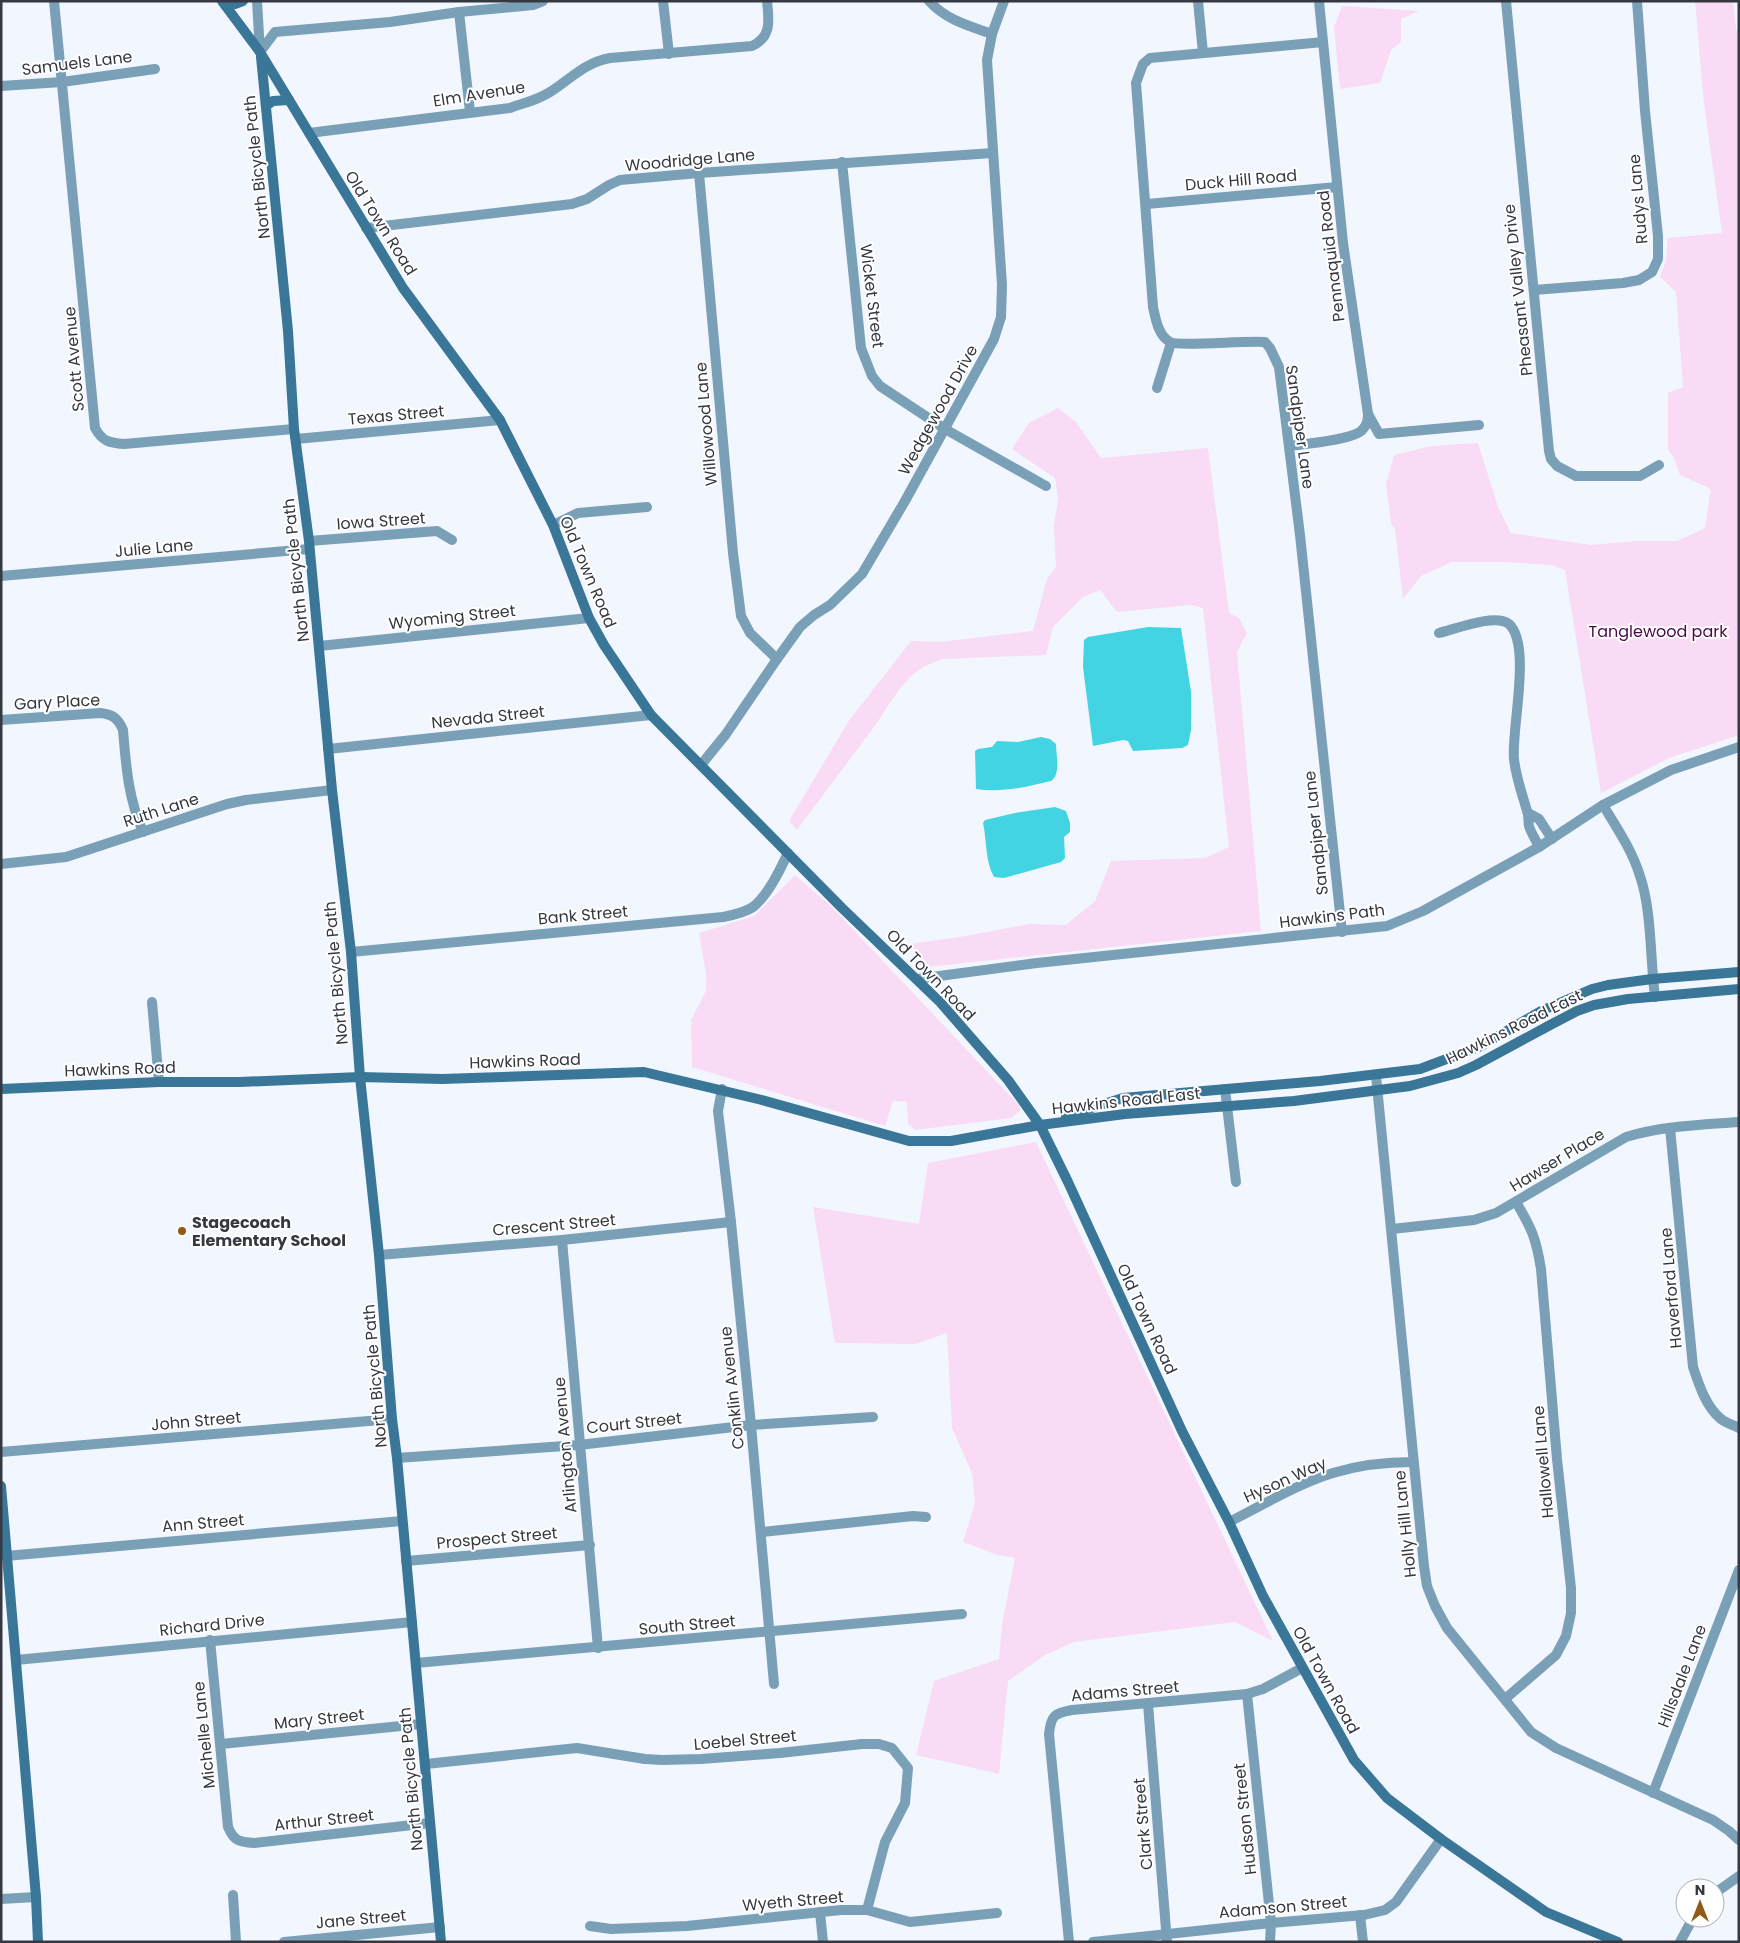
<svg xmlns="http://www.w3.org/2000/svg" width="1740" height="1943" font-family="Poppins,sans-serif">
	<rect width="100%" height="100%" fill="#f2f6ff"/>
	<g fill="#f9dbf5">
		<polygon points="1695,1 1733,1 1736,29 1739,34 1739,735 1669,758 1601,793 1565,570 1551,565 1506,562 1452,562 1421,576 1403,599 1395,529 1391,523 1386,484 1394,455 1431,446 1478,443 1498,507 1511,533 1591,545 1635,541 1677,541 1705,528 1710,493 1712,492 1707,487 1680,475 1674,458 1668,450 1668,393 1683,387 1676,292 1660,277 1666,260 1668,238 1722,233 1704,104"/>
		<polygon points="1342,6 1419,11 1401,19 1401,42 1391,50 1380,83 1340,89 1334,27"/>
		<polygon points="1058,408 1076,422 1101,458 1208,448 1229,613 1239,618 1247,633 1237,652 1261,931 927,967 910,944 966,936 1029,924 1066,925 1095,901 1111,861 1205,858 1229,847 1203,608 1191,605 1117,612 1100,590 1083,597 1053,627 1046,655 943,659 925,666 912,675 898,691 874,727 797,830 789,821 848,722 911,641 940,642 1033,631 1047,579 1056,567 1054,526 1058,498 1055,478 1012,449 1029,423"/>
		<polygon points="795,875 832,907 1017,1103 1021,1110 1011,1118 915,1130 908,1124 907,1102 893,1101 885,1126 692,1067 691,1020 706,991 706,974 699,933 754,916"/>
		<polygon points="1036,1142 1273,1641 1235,1622 1074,1642 1045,1655 1008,1681 999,1774 916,1755 934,1681 999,1659 1002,1625 1015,1558 997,1555 963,1542 975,1503 972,1473 952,1428 947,1333 916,1344 835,1343 813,1207 919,1224 928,1163"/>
	</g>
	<g fill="#42d4e2">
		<polygon points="1148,627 1181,628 1191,692 1191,730 1188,745 1182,748 1133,751 1128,741 1123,740 1093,746 1083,667 1084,640 1088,637"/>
		<path d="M1041 737 1050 739 1056 744C1056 756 1061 774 1051 781 1026 787 1002 793 976 789L975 751 978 749 992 747 997 741 1018 742Z"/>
		<path d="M1055 807 1066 811 1070 823V832L1064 837 1065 858 1061 862 1004 878 994 877C985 861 987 841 983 823L985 820 1015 813Z"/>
	</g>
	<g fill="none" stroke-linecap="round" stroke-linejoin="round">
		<g stroke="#7aa0b8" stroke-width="10">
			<path d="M54 1 95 428C102 441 109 443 124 444L294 429"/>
			<polyline points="257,1 260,52"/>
			<polyline points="663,1 669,54"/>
			<path d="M929 1C946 20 969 26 992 34"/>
			<polyline points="1198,1 1203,53"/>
			<polyline points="1506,1 1549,451 1551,459 1557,466 1576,476 1640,476 1659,465"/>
			<polyline points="459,12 470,112"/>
			<path d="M1323 42 1150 58 1143 64 1136 83 1153 307C1156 320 1158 335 1170 342 1179 347 1247 340 1265 342L1270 348 1279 367 1300 535 1342 932"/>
			<polyline points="260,52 275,32 390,22 459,12 533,5 543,1"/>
			<polyline points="1,86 62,82 155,69"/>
			<path d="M309 133 510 108C524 103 538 100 550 92 572 78 584 63 610 58L752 46C772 37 769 20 767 1"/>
			<polyline points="842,162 861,348 872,376 880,386 945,429 1046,486"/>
			<polyline points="699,173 733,553 741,616 750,633 777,659"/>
			<polyline points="1147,204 1337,187"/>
			<polyline points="366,228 572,204 587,199 609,185 620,180 699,173 993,153"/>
			<polyline points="1534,290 1623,283 1639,280 1652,272 1658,259 1658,236 1645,111 1637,1"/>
			<polyline points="1157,388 1171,343"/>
			<polyline points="1368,414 1379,434 1479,425"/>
			<polyline points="296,439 500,420"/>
			<path d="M1289 446C1304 444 1355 440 1363 429 1367 425 1368 419 1368 414L1343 243 1319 1"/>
			<polyline points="553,525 578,513 647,507"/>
			<polyline points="309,541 437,531 452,540"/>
			<polyline points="1,576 309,549"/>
			<path d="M1439 633C1455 629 1496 613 1509 624 1532 645 1511 730 1514 759 1516 778 1522 793 1527 811 1529 816 1528 821 1529 826 1531 833 1536 840 1539 847"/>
			<polyline points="319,646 589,618"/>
			<path d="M1 720 100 713C112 714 118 718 123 730 126 765 128 798 143 832"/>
			<polyline points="328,749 651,715"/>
			<polyline points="701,765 726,734 777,659 800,627 814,615 830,605 862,574 905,501 994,339 1001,317 1002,285 987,60 992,34 1004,1"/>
			<path d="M1603 805C1617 828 1632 850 1640 876 1652 911 1650 959 1655 997"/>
			<polyline points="1528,813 1539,819 1552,839"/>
			<polyline points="1,864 66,857 227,804 246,800 332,790"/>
			<path d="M351 952 723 917C733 915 744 913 753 907 768 895 780 870 788 853"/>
			<polyline points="917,979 1037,963 1387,926 1423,911 1539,847 1603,805 1671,770 1739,747"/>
			<polyline points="152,1002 159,1082"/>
			<polyline points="1376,1076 1424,1566 1427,1586 1435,1606 1447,1628 1531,1732 1556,1748 1713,1820 1729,1831 1739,1840"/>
			<polyline points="722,1089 718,1111 731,1222 751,1425 774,1684"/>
			<polyline points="1225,1089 1236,1182"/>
			<path d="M1670 1128 1693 1367C1699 1385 1706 1407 1721 1419 1726 1423 1733 1425 1739 1428"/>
			<path d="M1392 1229 1474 1220 1496 1213 1626 1137C1662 1126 1700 1125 1739 1122"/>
			<polyline points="562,1240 598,1648"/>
			<polyline points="379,1255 562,1240 731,1222"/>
			<polyline points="1,1452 392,1419"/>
			<polyline points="397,1458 579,1445 751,1425 873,1417"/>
			<path d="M1229 1522C1263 1505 1297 1484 1333 1473 1359 1465 1386 1462 1413 1462"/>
			<polyline points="762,1532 913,1516 926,1517"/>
			<polyline points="6,1556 402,1521"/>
			<polyline points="406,1561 590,1545"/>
			<path d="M210 1640 228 1827C234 1841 239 1842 254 1843L430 1823"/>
			<polyline points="16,1660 412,1622"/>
			<polyline points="416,1663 962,1614"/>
			<polyline points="1247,1694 1271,1923 1270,1942"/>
			<path d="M1505 1699 1556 1655 1566 1636 1571 1613V1588L1557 1459 1541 1269C1536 1238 1532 1229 1516 1202"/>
			<polyline points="1148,1704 1167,1942"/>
			<polyline points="221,1744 421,1724"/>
			<polyline points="426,1764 577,1748 645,1759 662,1760 701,1759 780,1753 862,1744 879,1744 892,1748 908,1768 905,1803 885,1842 867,1910"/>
			<polyline points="1653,1793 1739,1570"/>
			<polyline points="1715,1893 1739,1876"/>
			<polyline points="233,1895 236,1942"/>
			<polyline points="1,1899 36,1897"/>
			<polyline points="820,1912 823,1942"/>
			<polyline points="1360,1915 1363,1942"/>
			<polyline points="590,1926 611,1929 687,1926 841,1910 867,1910 910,1922 997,1913"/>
			<polyline points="284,1942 440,1927"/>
			<path d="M1069 1942 1049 1734C1051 1715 1055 1713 1072 1710L1247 1694 1263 1689 1302 1668"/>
			<polyline points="1093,1942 1271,1923 1364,1915 1385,1910 1396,1902 1441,1839"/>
			<polyline points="1680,1942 1693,1918"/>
		</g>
		<g stroke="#3a7698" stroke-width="10">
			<polyline points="222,1 260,52 403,288 500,420 553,525 589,618 604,645 651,715 842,908 940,1002 1008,1080 1040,1125 1068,1182 1182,1431 1229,1522 1263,1596 1354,1760 1387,1798 1441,1839 1546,1912 1618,1942"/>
			<polyline points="225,5 235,4 243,1"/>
			<polyline points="261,57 288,331 294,429 309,541 332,790 351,952 360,1077 379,1255 392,1419 397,1458 441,1942"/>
			<polyline points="266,106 273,101 289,100"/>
			<polyline points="1,1089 159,1082 240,1082 360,1077 442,1079 644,1072 762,1100 909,1141 951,1141 1040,1125 1125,1114 1294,1101 1410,1086 1458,1073 1476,1065 1552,1024 1577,1011 1594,1005 1628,999 1739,989"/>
			<polyline points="1066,1116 1123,1098 1320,1081 1420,1069 1481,1046 1541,1011 1592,989 1608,985 1652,979 1739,972"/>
			<polyline points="1,1486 36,1897 38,1942"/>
		</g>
	</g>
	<circle fill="#925a14" stroke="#fff" stroke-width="2" cx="182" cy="1231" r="5"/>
	<g text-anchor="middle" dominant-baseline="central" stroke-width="4" stroke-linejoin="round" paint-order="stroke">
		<g font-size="16" fill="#353841" stroke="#fff">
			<text transform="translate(77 63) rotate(-7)">Samuels Lane</text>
			<text transform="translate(479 94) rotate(-9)">Elm Avenue</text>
			<text transform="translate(690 160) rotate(-5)">Woodridge Lane</text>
			<text transform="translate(257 167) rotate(-96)">North Bicycle Path</text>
			<text transform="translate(1241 180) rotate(-5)">Duck Hill Road</text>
			<text transform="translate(1638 199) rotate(-95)">Rudys Lane</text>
			<text transform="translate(381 223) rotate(58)">Old Town Road</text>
			<text transform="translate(1331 256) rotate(-97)">Pennaquid Road</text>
			<text transform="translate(1518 290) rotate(-96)">Pheasant Valley Drive</text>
			<text transform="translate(872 296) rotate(83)">Wicket Street</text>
			<text transform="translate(74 359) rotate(-95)">Scott Avenue</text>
			<text transform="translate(938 410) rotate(-61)">Wedgewood Drive</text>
			<text transform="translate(396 415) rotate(-5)">Texas Street</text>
			<text transform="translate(706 424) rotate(-95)">Willowood Lane</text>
			<text transform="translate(1300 427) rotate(82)">Sandpiper Lane</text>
			<text transform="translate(381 521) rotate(-4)">Iowa Street</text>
			<text transform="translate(154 548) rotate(-5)">Julie Lane</text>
			<text transform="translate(296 570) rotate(-96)">North Bicycle Path</text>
			<text transform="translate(588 572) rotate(67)">Old Town Road</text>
			<text transform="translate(452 617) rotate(-6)">Wyoming Street</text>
			<text transform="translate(57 702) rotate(-3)">Gary Place</text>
			<text transform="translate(488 717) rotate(-6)">Nevada Street</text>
			<text transform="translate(161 810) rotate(-18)">Ruth Lane</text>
			<text transform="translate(1316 833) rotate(-96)">Sandpiper Lane</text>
			<text transform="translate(583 915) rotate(-5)">Bank Street</text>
			<text transform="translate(1332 916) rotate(-7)">Hawkins Path</text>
			<text transform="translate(336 973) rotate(-95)">North Bicycle Path</text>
			<text transform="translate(931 975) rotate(46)">Old Town Road</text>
			<text transform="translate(1514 1027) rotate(-26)">Hawkins Road East</text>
			<text transform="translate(525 1061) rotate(-2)">Hawkins Road</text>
			<text transform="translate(120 1069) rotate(-2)">Hawkins Road</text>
			<text transform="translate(1126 1101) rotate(-6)">Hawkins Road East</text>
			<text transform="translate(1557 1160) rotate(-31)">Hawser Place</text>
			<text transform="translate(554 1225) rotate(-5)">Crescent Street</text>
			<text transform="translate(1671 1288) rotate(-95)">Haverford Lane</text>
			<text transform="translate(1147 1319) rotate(65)">Old Town Road</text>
			<text transform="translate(375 1376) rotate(-95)">North Bicycle Path</text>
			<text transform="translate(732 1388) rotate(-96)">Conklin Avenue</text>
			<text transform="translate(196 1421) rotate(-5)">John Street</text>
			<text transform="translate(634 1423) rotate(-6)">Court Street</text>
			<text transform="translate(565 1445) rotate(-95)">Arlington Avenue</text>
			<text transform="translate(1543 1462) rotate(-95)">Hallowell Lane</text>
			<text transform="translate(1285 1480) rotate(-24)">Hyson Way</text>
			<text transform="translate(203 1523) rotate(-5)">Ann Street</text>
			<text transform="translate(1405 1524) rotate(-96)">Holly Hill Lane</text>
			<text transform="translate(497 1538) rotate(-5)">Prospect Street</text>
			<text transform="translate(212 1625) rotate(-6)">Richard Drive</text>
			<text transform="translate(687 1625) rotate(-5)">South Street</text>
			<text transform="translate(1682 1676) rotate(-69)">Hillsdale Lane</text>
			<text transform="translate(1326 1680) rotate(61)">Old Town Road</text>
			<text transform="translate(1125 1691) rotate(-5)">Adams Street</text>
			<text transform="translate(319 1719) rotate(-6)">Mary Street</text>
			<text transform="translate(204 1735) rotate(-96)">Michelle Lane</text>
			<text transform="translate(745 1740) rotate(-5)">Loebel Street</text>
			<text transform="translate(411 1779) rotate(-95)">North Bicycle Path</text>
			<text transform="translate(1245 1819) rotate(-96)">Hudson Street</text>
			<text transform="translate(324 1820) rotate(-6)">Arthur Street</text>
			<text transform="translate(1143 1824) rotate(-95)">Clark Street</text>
			<text transform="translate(793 1901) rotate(-5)">Wyeth Street</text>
			<text transform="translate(1283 1907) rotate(-5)">Adamson Street</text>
			<text transform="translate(361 1919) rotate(-5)">Jane Street</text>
		</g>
		<g font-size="16" fill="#4b0847" stroke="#fff">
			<text x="1658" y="631">Tanglewood park</text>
		</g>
		<g font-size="16" font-weight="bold" fill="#353841" stroke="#fff" text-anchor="start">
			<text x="192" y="1222">Stagecoach<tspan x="192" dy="18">Elementary School</tspan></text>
		</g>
	</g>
	<rect width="1740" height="1943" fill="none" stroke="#353841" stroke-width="5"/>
	<g transform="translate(1700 1903)"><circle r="24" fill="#ffffff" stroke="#aeafb3"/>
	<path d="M0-4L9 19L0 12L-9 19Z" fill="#925a14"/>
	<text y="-8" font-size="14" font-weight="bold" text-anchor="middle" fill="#353841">N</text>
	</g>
</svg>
